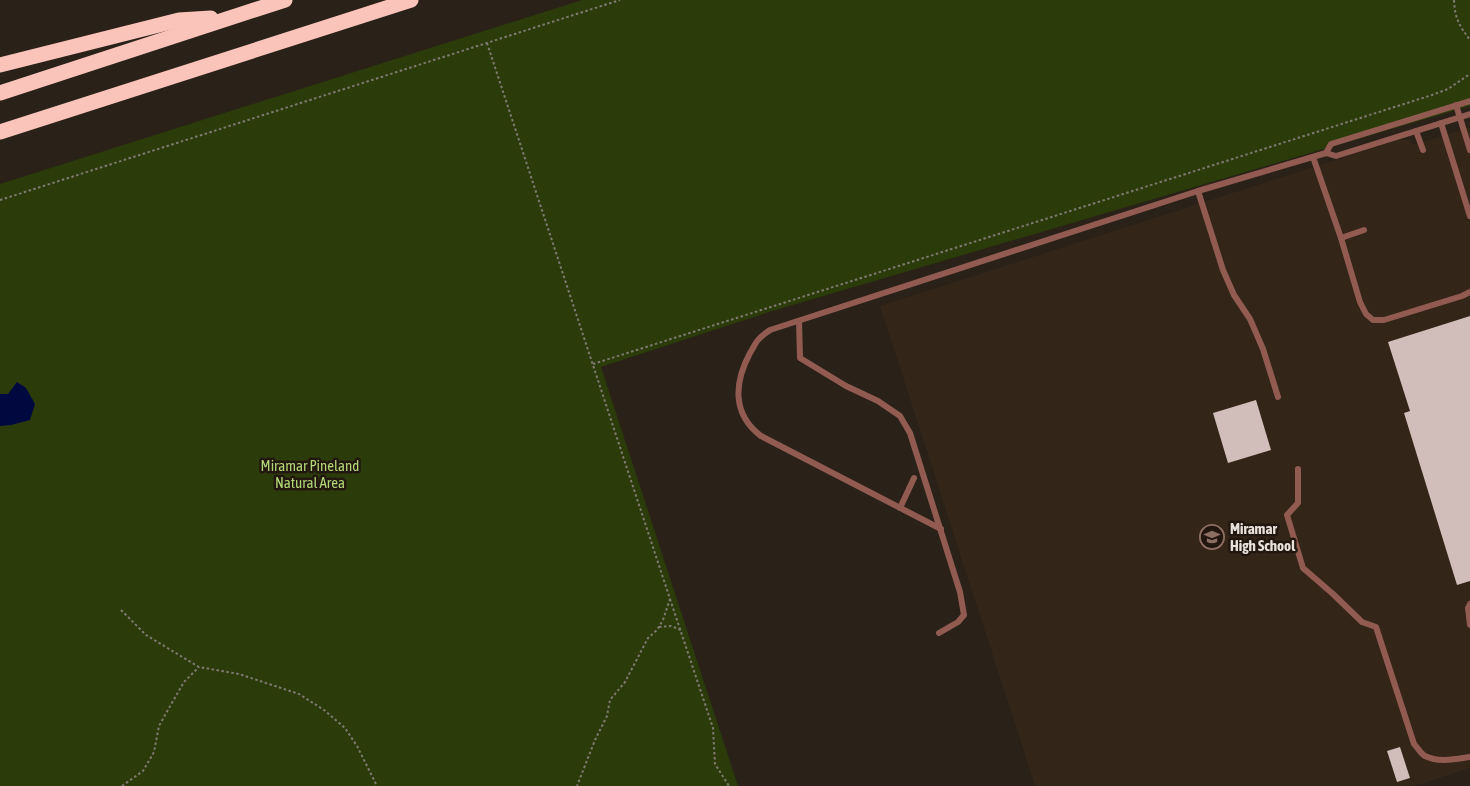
<svg xmlns="http://www.w3.org/2000/svg" width="1470" height="786" font-family="'Asap Condensed',sans-serif">
	<rect width="100%" height="100%" fill="#2a2118"/>
	<polygon fill="#332517" points="1470,127 1470,768 1415,786 1035,786 880,306 1401,139 1409,140 1413,145"/>
	<polygon fill="#2b3b0a" points="582,0 1470,0 1470,106 769,312 601,367 738,786 0,786 0,184"/>
	<polygon fill="#00093f" points="17,382 26,388 35,404 30,420 11,425 0,426 0,394 8,394"/>
	<g fill="#d1beba">
		<polygon points="1470,316 1470,581 1457,585 1404,413 1410,411 1388,342"/>
		<polygon points="1256,400 1271,450 1228,463 1213,413"/>
		<polygon points="1400,747 1410,778 1397,782 1387,751"/>
	</g>
	<g fill="none" stroke-linecap="round" stroke-linejoin="round">
		<g stroke="#817971" stroke-width="2" stroke-dasharray="2.5 2.5" stroke-linecap="butt">
			<path d="M1454 0C1455 19 1459 25 1470 40"/>
			<polyline points="487,43 670,599 663,620 657,630 648,638 625,682 610,700 607,716 595,740 577,786"/>
			<polyline points="0,200 620,0"/>
			<polyline points="593,364 1432,95 1448,89 1470,74"/>
			<polyline points="670,599 713,728 715,764 729,786"/>
			<polyline points="121,610 146,635 199,667 239,674 299,694 324,710 345,728 357,746 377,786"/>
			<polyline points="659,627 671,626 681,630"/>
			<polyline points="122,786 143,771 154,752 159,726 165,715 184,682 199,667"/>
		</g>
		<g stroke="#925b52" stroke-width="6">
			<polyline points="1456,105 1470,150"/>
			<polyline points="1441,123 1470,216"/>
			<polyline points="1416,131 1423,150"/>
			<polyline points="1326,153 1331,144 1470,101"/>
			<polyline points="1313,157 1341,238 1360,302 1366,314 1373,320 1384,320 1462,296 1470,292"/>
			<polyline points="1198,191 1223,270 1234,295 1250,319 1263,349 1278,397"/>
			<polyline points="1341,238 1364,230"/>
			<polyline points="799,321 800,358 846,386 878,401 900,416 910,433 960,592 964,615 958,622 939,633"/>
			<path d="M1298 469V503L1287 515 1303 568 1333 594 1362 622 1376 627 1414 744C1418 748 1421 754 1425 756 1439 763 1456 759 1470 757"/>
			<polyline points="900,508 914,478"/>
			<path d="M941 529 761 436C732 414 734 383 750 353 753 349 755 343 758 340 761 336 766 333 770 330L1198 191 1326 153 1336 156 1470 114"/>
			<polyline points="1470,604 1468,608 1470,625"/>
		</g>
		<g stroke="#fbc4ba" stroke-width="15">
			<polyline points="0,65 179,20 211,18"/>
			<polyline points="0,93 285,0"/>
			<polyline points="0,132 411,0"/>
		</g>
	</g>
	<defs>
		<symbol id="school-ring" viewBox="-11 -11 22 22"><circle r="9.5" fill="#21170f" stroke="#8d6e63" stroke-width="1.5"/><path d="M0-5L7-2L0 1L-7-2ZM-4 1L0 2.5L4 1V4Q0 6-4 4Z" fill="#8d6e63"/></symbol>
	</defs>
	<g fill-rule="evenodd">
		<use href="#school-ring" x="1198" y="523" width="28" height="28"/>
	</g>
	<g text-anchor="middle" dominant-baseline="central" stroke-width="5" stroke-linejoin="round" paint-order="stroke">
		<g font-size="15" fill="#b1d774" stroke="#21170f">
			<text x="310" y="465">Miramar Pineland<tspan x="310" dy="17">Natural Area</tspan></text>
		</g>
		<g font-size="15" font-weight="bold" fill="#e8e1db" stroke="#21170f" text-anchor="start">
			<text x="1230" y="528">Miramar<tspan x="1230" dy="17">High School</tspan></text>
		</g>
	</g>
</svg>
